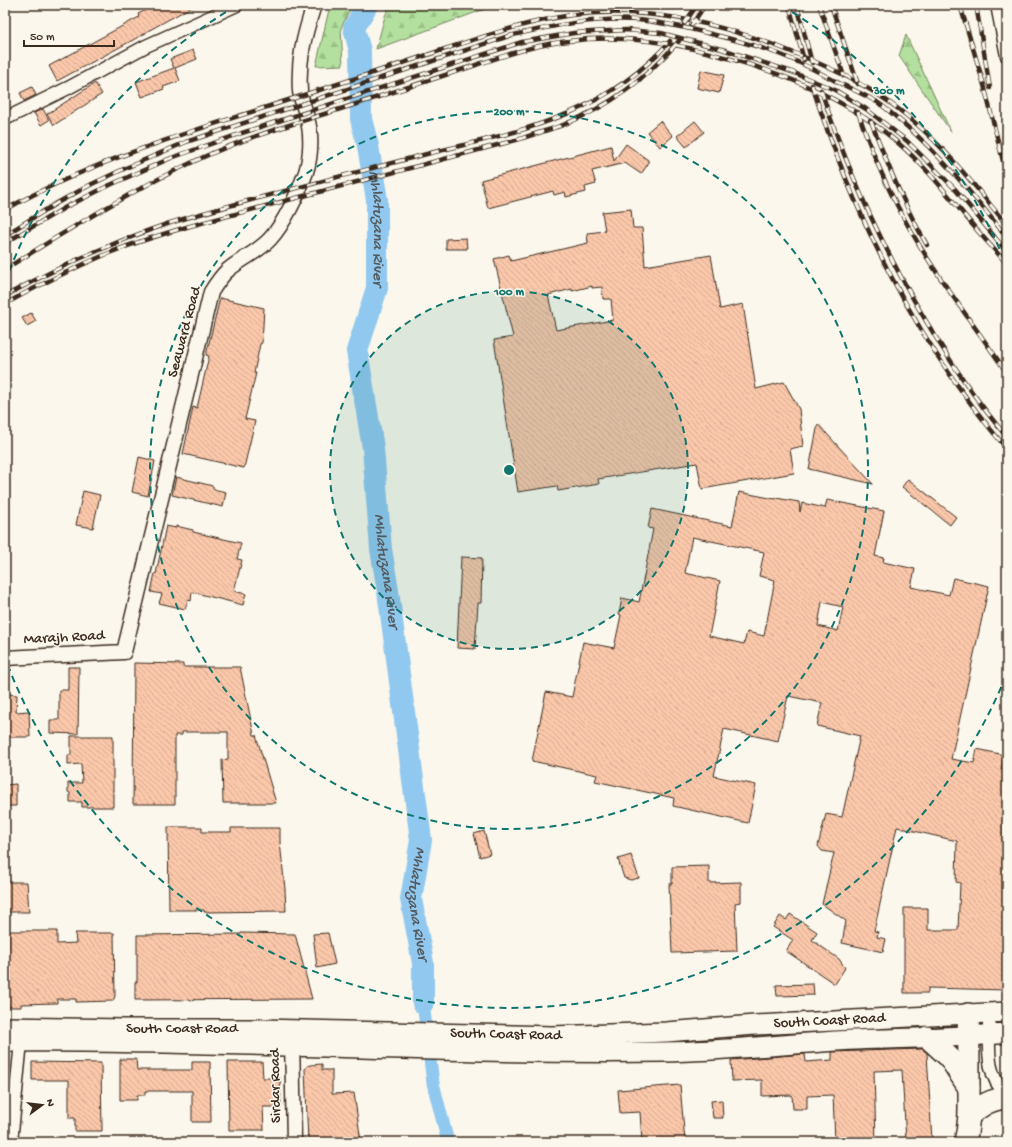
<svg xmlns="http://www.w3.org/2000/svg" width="1012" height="1147" font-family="'Gochi Hand',sans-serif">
	<defs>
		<pattern id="forest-firs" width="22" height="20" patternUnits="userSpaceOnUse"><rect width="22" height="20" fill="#b3e09e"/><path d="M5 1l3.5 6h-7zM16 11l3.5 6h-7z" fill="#9bc088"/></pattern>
		<pattern id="building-back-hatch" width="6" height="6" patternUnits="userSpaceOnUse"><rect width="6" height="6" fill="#fac7aa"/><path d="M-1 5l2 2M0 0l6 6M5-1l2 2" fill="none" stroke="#d7ab92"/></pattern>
	</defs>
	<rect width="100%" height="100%" fill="#fbf7ec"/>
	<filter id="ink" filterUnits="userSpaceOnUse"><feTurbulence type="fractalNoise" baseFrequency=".025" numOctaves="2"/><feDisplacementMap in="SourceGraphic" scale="8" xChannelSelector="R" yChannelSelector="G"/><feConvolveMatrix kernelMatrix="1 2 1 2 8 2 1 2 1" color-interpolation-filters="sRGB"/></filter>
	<g filter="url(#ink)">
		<g fill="url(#forest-firs)" stroke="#77855e">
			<polygon points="330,5 352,5 341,28 343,65 316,66"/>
			<polygon points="390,5 496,5 376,49 385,16"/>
			<polygon points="906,35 951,132 899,56"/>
		</g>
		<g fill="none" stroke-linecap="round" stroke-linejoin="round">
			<polyline stroke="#90c8ef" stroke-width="13" points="423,1003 433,1083 448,1142"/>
			<path stroke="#90c8ef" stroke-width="22" id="s1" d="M367 5 354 28 360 51 361 119 368 146 377 200V288L357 351 373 448 381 549 388 591 421 840 411 899 423 963V1003"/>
		</g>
		<g fill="url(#building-back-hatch)" stroke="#3b2a1e" fill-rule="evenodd">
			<polygon points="156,5 195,5 146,32 146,33 57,81 49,66 139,17 138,14"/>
			<polygon points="193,50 197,59 175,68 180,81 163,87 164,89 142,97 136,82 174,68 170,59"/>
			<polygon points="701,70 724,75 719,93 697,88"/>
			<polygon points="95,83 102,94 54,125 47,114"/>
			<polygon points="32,87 36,95 24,101 20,93"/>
			<polygon points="43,109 49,120 41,125 34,113"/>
			<polygon points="660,121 673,136 660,147 647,132"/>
			<polygon points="695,121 704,132 686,147 677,136"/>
			<polygon points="626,144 648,160 648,164 641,174 625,163 592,171 596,184 585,187 586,192 566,197 565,192 554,195 553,191 488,208 481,180 611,146 614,161"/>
			<path d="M631 209 633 228H642L645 266 711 255 720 309 743 304 756 389 784 382 799 409 803 446 790 449 794 473 702 489 697 463 598 479 599 484 558 491 557 486 518 492 494 340 513 337 494 259 509 255 511 261 588 243 587 233 605 231 602 212ZM592 286V288L602 287 603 299H611L613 320 556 330 548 295 572 289V291Z"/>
			<polygon points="466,238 467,249 446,249 446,239"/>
			<polygon points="220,298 264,308 262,343 260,344 254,373 256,373 245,419 255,421 244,468 183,454 193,407 197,408 209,356 206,355"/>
			<polygon points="31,313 36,321 27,326 22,318"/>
			<polygon points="818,424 838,446 873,484 809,469"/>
			<polygon points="139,457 155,461 148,496 132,492"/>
			<polygon points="176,477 213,486 213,489 226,492 223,507 172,495"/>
			<polygon points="908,479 956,517 950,525 902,487"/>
			<polygon points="83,491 100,495 93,528 76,525"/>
			<path d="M739 492 775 499 776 498 799 502 800 512 802 503 825 508 827 500 884 511 875 556 884 558 883 562 915 569 911 587 949 595 953 578 989 586 951 759 974 763 977 749 1004 755 1001 769 1005 770 1003 865 1007 866V990L928 988V993H904V908H928V930H958L960 883 956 882 957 841 897 827 874 931 878 932 877 937 886 939 883 952 842 943 846 921 822 904 834 853 822 851 818 846 826 814 842 817 860 736 817 726 822 703 788 696 778 741 724 729 714 776 756 785 748 823 673 806 674 798 595 781 597 775 532 761 546 692 572 697 583 642 614 648 621 615 619 614 622 598 639 602 653 529 648 528 652 509 732 526ZM692 537 764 552 759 576 775 580 764 636 747 632 744 644 709 636 720 581 685 573ZM822 602 843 607 838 631 818 626Z"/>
			<polygon points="166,526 176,528 176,526 193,530 193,532 241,543 237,559 242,560 234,591 246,594 243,605 192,592 191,601 188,600 185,609 159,603 162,594 151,592 155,573 156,574"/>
			<polygon points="461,557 482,558 481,603 478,603 475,649 457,648"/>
			<polygon points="134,663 183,664 183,667 240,667 254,735 256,735 276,803 223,803 222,760 228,759 228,732 182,732 182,735 175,735 175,804 133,804"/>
			<polygon points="68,667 79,667 78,734 50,733 50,720 59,720 59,690 68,690"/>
			<polygon points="8,694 17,695 16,712 29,711 30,737 5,737 5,711 6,711"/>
			<polygon points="71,736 113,736 113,807 82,807 82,802 70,802 70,793 68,792 68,783 82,783 81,764 68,765 68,755 71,755"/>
			<polygon points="16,784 16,806 6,806 6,785"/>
			<polygon points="168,827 202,827 202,832 231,832 231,828 280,828 280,842 285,889 286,911 204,912 204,910 169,910"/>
			<polygon points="484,831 490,854 480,857 474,834"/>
			<polygon points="631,855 639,878 631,880 624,878 618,859"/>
			<polygon points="709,866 709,883 741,882 741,902 735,903 737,951 672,953 669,884 672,884 672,867"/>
			<polygon points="5,882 27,882 29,912 5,912"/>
			<polygon points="790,914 817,932 812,940 839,959 845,968 835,984 786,951 793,940 773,927 780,916 786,920"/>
			<polygon points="8,931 57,931 57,944 76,943 75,933 114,933 115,996 113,1001 76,1002 76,999 57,999 57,1003 21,1004 21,1007 5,1007 5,949 8,949"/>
			<polygon points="241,933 295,934 312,999 135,1000 135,982 137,982 137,935 241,934"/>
			<polygon points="328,933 335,964 317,968 313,934"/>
			<polygon points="813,984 814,995 777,996 776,985"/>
			<polygon points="922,1049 927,1053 932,1142 906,1142 902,1070 874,1071 876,1142 835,1142 833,1095 807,1096 807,1109 793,1109 792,1095 762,1096 762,1080 732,1081 731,1060 805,1054 806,1062 832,1060 832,1052"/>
			<polygon points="120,1059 136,1059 137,1070 192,1070 192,1062 210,1062 211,1122 192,1122 192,1091 145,1091 145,1095 137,1095 137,1100 120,1100"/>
			<polygon points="32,1062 101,1063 102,1131 75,1131 75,1118 69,1118 69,1080 32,1080"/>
			<polygon points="228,1062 262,1062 263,1078 280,1078 281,1107 263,1107 264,1130 229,1130"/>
			<polygon points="322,1064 322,1070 332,1070 332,1094 354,1093 361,1142 308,1142 305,1069 307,1066 310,1065"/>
			<polygon points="680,1085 685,1142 642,1142 640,1112 620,1113 618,1090"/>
			<polygon points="722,1100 723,1118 713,1118 711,1101"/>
		</g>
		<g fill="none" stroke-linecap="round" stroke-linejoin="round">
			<defs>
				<g id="minor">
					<polyline points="997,5 1007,56"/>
					<polyline points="5,119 68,88 146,46 237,5"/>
					<path d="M989 1013C990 1044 983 1072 1007 1096"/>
					<polyline points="11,1142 21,1042"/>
				</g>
				<g id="tertiary">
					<path d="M5 658 124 652 211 292C216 284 221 276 228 270 241 259 258 252 270 239 284 224 299 192 306 172 311 156 312 134 307 118 305 109 301 100 300 91 298 59 304 36 314 5"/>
					<polyline points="292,1036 294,1142"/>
				</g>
				<g id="trunk">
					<path id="s2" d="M5 1027 124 1029H261L552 1036 666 1032 755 1025 1007 1012"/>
					<path d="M5 1042C225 1040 445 1055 665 1052 729 1051 792 1043 856 1040 906 1038 957 1038 1007 1033"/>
				</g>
				<g id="motorway">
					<polyline points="927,1037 949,1057 969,1088"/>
					<path d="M970 1115C982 1105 991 1099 1007 1098"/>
					<path d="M965 1142C970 1123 969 1105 969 1086 969 1062 969 1038 968 1014"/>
				</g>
			</defs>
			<use href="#minor" stroke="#3b2a1e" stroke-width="15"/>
			<use href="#tertiary" stroke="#3b2a1e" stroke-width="17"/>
			<use href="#trunk" stroke="#3b2a1e" stroke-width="22"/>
			<use href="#motorway" stroke="#3b2a1e" stroke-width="24"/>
			<use href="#minor" stroke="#fbf7ec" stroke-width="12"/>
			<use href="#tertiary" stroke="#fbf7ec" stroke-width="14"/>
			<use href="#trunk" stroke="#fbf7ec" stroke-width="19"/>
			<use href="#motorway" stroke="#fbf7ec" stroke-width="21"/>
			<defs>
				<g id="rail">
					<polyline points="789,5 804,60"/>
					<polyline points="797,5 812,63"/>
					<polyline points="819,5 844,76"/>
					<polyline points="831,5 858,84"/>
					<polyline points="960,5 984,85 1007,177"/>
					<polyline points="976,5 990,88"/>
					<polyline points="684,24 697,5"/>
					<polyline points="691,26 705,5"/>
					<path d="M812 85C854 216 917 344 1007 449"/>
					<path d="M821 90C850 179 890 264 940 344 960 376 982 408 1007 437"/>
					<path d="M858 112C869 144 882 177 898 207 928 266 970 319 1007 373"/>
					<path d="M871 121C887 164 904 206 927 245"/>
					<path d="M5 210C102 155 211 126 316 91 360 77 404 63 448 48 488 35 530 21 572 15 650 5 728 25 799 55 834 69 867 85 897 108 940 140 973 184 1007 225"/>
					<path d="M5 235 57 203 92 184 128 167 186 142 509 36C552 26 594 17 638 20 660 22 682 27 703 32 728 38 752 44 776 53 798 61 819 72 839 83 852 89 865 95 877 102 886 108 895 116 903 123 942 156 975 198 1007 237"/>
					<polyline points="5,243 66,207 110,185 171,158 242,133 522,42 574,33 626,30 661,33 722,49 792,72 835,90 866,109 907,141 955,189 1007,252"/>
					<path d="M5 269C68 230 130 191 197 160 257 132 322 116 384 95 415 85 446 75 476 65 507 55 537 44 569 41 625 34 678 43 731 59 791 76 849 101 897 142 923 164 944 190 966 217 979 233 993 248 1007 264"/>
					<path d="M5 296C58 267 113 242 170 223 224 206 279 193 334 178 370 169 406 159 443 150 531 129 607 112 670 41"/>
					<path d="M5 304C39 285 74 268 109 253 136 242 163 234 190 226L520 139C534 134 549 130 563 125 612 105 644 80 679 41"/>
				</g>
			</defs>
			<use href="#rail" stroke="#3b2a1e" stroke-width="4.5"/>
			<use href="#rail" stroke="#fbf7ec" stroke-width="3" stroke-dasharray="9" stroke-linecap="butt"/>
		</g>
	</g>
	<circle cx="509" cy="470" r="179" fill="#0f766e" fill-opacity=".12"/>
	<g fill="none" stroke="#0f766e" stroke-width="2" stroke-dasharray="7 5">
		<circle cx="509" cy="470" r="179"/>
		<circle cx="509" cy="470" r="359"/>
		<path d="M1006 676A538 538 0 0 1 5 658M5 282A538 538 0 0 1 236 6M782 6A538 538 0 0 1 1006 264"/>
	</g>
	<g text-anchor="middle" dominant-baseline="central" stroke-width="3" stroke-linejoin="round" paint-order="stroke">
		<g font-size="15" fill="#3b2a1e" stroke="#fbf7ec">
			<text transform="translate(185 332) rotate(-75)">Seaward Road</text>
			<text transform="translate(64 638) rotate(-3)">Marajh Road</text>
			<text stroke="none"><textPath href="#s2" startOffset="825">South Coast Road</textPath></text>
			<text stroke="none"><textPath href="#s2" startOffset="177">South Coast Road</textPath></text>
			<text stroke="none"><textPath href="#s2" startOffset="501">South Coast Road</textPath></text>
			<text transform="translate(276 1086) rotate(-91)">Sirdar Road</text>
		</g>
		<g font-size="16" font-style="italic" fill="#54595d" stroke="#fbf7ec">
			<text stroke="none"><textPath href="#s1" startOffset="229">Mhlatuzana River</textPath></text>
			<text stroke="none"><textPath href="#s1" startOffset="577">Mhlatuzana River</textPath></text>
			<text stroke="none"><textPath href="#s1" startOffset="913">Mhlatuzana River</textPath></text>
		</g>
	</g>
	<circle cx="509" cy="470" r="6" fill="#0f766e" stroke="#fbf7ec" stroke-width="2"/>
	<g font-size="12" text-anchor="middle" font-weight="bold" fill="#0f766e" stroke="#fbf7ec" stroke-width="3" stroke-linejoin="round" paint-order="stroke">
		<text x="889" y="94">300 m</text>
		<text x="509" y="115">200 m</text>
		<text x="509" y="295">100 m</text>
	</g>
	<rect width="1012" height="1147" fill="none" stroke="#fbf7ec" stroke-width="20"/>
	<rect x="10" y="10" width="992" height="1127" fill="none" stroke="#3b2a1e" stroke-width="1.5" filter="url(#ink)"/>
	<g transform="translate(42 1105) rotate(75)" stroke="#fbf7ec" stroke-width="3" paint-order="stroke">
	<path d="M0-3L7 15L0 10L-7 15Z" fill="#3b2a1e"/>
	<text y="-6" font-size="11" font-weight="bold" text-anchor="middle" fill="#3b2a1e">N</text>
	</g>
	<path d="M24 40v6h90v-6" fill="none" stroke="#3b2a1e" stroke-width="2"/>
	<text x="30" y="40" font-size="12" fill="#3b2a1e" stroke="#fbf7ec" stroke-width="3" paint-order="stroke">50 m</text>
</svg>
